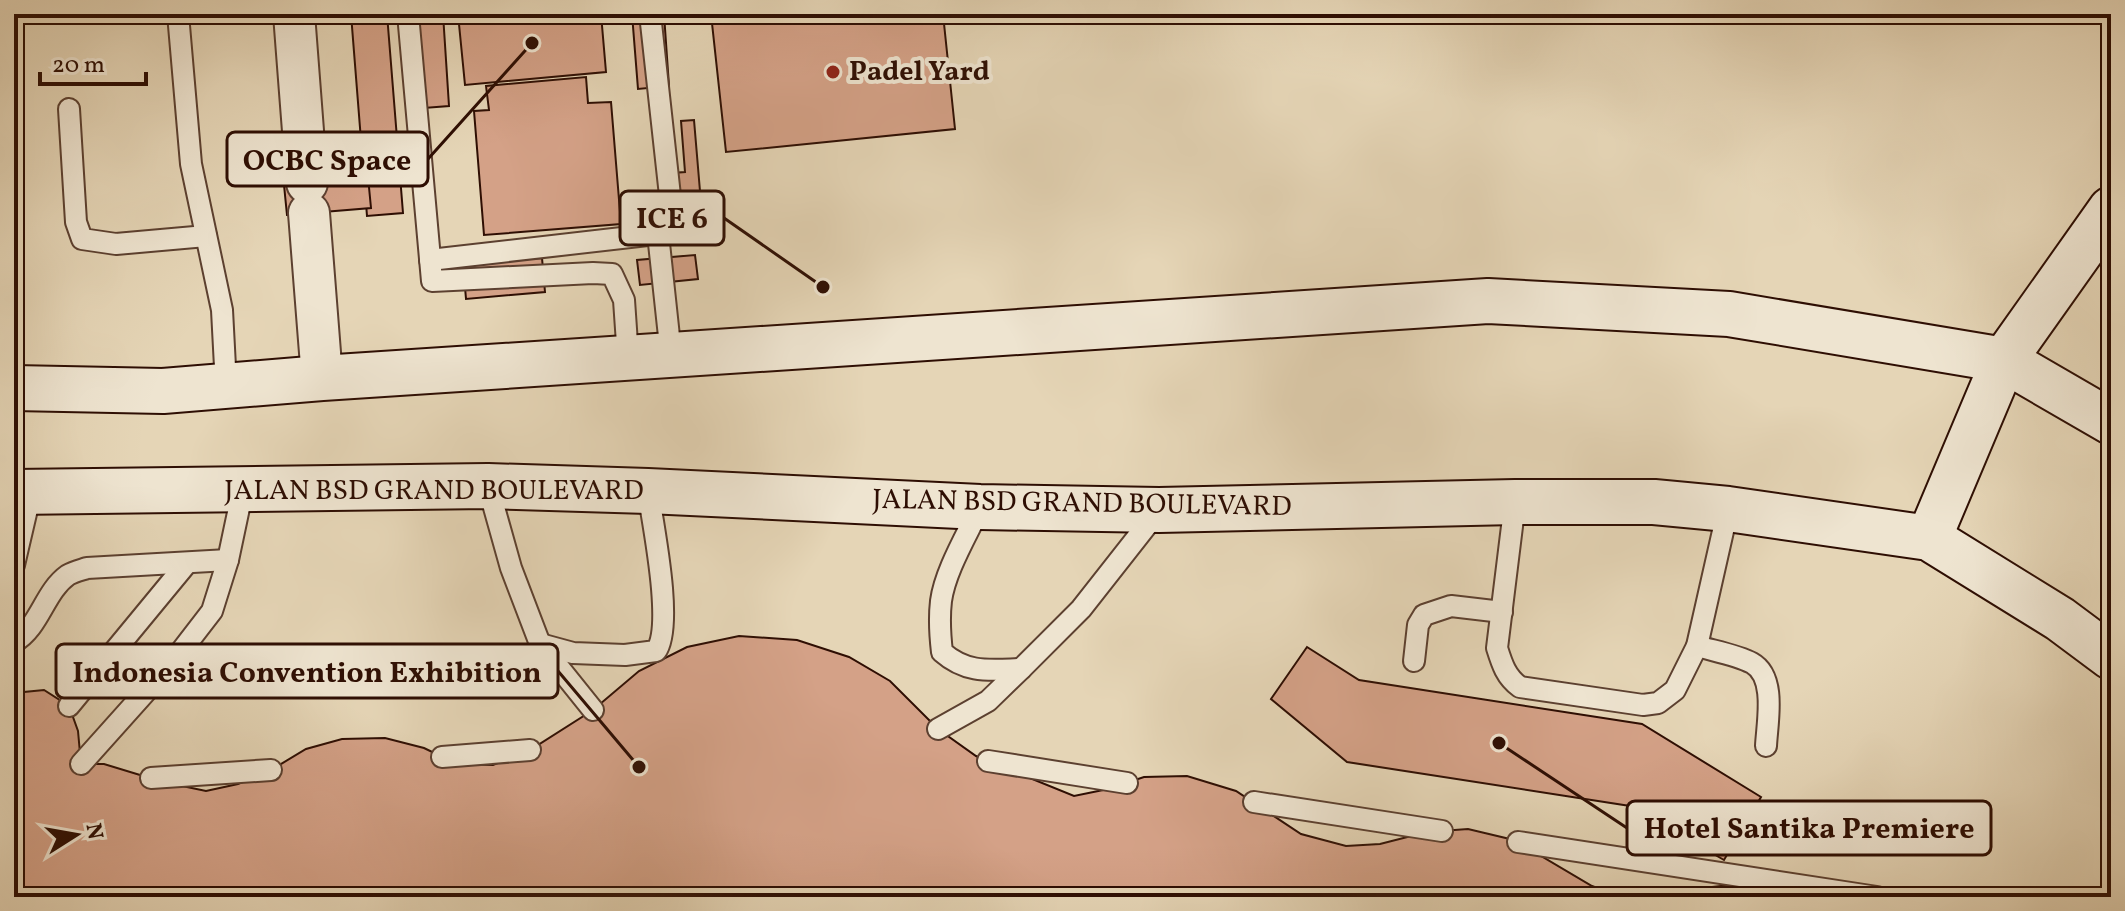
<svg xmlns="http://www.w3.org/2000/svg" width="2125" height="911" font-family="Vollkorn,serif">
	<rect width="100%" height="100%" fill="#e5d5b6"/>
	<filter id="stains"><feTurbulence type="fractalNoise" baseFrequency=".0025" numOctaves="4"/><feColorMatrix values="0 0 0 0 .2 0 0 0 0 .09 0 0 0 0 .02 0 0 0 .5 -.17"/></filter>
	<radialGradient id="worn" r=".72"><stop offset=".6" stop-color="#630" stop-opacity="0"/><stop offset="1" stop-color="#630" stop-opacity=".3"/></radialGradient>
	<g fill="#d4a187" stroke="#2e0e03" stroke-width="2">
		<polygon points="351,14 387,14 403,213 367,216"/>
		<polygon points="418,14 443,14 449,106 424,108"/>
		<polygon points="458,14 601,14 606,72 465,85"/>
		<polygon points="632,14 664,14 669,86 638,89"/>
		<polygon points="711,14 943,14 955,129 726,152"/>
		<polygon points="586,77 588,103 611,102 621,224 484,235 474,111 489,110 486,86"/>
		<polygon points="694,120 701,203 687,204 689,231 677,233 672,173 685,172 681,121"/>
		<polygon points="368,177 371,208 287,215 284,185"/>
		<polygon points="695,255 698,279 640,285 637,260"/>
		<polygon points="542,258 545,292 466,299 463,264"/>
		<polygon points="739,636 797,640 849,657 890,681 938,729 976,756 1074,796 1108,789 1144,777 1187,776 1236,791 1301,834 1346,846 1380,844 1427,832 1468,829 1514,840 1592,886 1621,897 14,897 14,693 44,690 69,706 78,731 81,764 104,764 163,782 206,791 238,784 271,770 306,749 342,739 385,738 424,748 457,764 493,765 530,750 593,710 639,671 687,647"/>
		<polygon points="1307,647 1359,680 1642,724 1761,797 1724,860 1630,806 1347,762 1271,699"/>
		<polygon points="1758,882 1797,892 1807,897 1671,897 1712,887"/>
	</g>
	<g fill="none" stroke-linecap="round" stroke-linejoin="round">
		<defs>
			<g id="lane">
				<polyline points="178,14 191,164 222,310 226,386"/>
				<polyline points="408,14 432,281 593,273 612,274 624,300 628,358"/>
				<polyline points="69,109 76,222 82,239 116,244 206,236"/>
				<polyline points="658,234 671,355"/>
				<polyline points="430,260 674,232 650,14"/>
				<polyline points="488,486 511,568 540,644 593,710"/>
				<path d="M1515 502 1497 648C1502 664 1506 677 1520 687L1643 705 1658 703 1675 690 1697 646 1728 509"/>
				<path d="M980 507C967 535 945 571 941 601 939 618 940 635 942 652 967 674 990 670 1021 669"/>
				<polyline points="14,565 31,492"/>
				<path d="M14 642C40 627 44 592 68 575 73 572 81 570 87 568L228 560"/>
				<path d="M540 644 573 653 625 655 656 651C674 626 653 525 648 491"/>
				<path d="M1697 646C1714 651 1737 655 1752 663 1777 677 1767 723 1766 746"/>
				<polyline points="1414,661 1418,625 1424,615 1451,606 1502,612"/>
				<polyline points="69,706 187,563"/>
				<polyline points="938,729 988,701 1021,669 1081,609 1158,511"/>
				<polyline points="442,757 530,750"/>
				<polyline points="988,761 1127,783"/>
				<polyline points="81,764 175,659 212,611 228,560 243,489"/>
				<polyline points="151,778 271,770"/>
				<polyline points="1254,802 1442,831"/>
				<polyline points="1518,842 1877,897"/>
			</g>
			<g id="street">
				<polyline points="294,14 307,183"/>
				<polyline points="309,213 322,378"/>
			</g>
			<g id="secondary">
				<polyline points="14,388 163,391 322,378 1488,301 1729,314 2004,360 2111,422"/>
				<polyline points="14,492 488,486 648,491 980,507 1159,510 1515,502 1654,502 1728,509 1929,538 2060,619 2111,657"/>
				<polyline points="1929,538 2004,360 2111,209"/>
			</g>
		</defs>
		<use href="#lane" stroke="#5c4030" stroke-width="24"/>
		<use href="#street" stroke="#5c4030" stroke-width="44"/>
		<use href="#secondary" stroke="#2e0e03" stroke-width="48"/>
		<use href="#lane" stroke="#eee4d0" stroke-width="20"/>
		<use href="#street" stroke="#eee4d0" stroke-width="40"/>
		<use href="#secondary" stroke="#eee4d0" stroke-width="44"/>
	</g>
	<circle fill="#8f2418" stroke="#eee4d0" stroke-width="3" cx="833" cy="72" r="8"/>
	<g text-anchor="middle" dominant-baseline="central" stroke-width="8" stroke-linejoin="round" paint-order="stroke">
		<g font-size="28" font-weight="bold" fill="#2e0e03" stroke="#eee4d0" text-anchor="start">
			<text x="849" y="72">Padel Yard</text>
		</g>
		<g font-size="28" fill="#2e0e03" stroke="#eee4d0">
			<text x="434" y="491">JALAN BSD GRAND BOULEVARD</text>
			<text transform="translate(1082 504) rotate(1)">JALAN BSD GRAND BOULEVARD</text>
		</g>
	</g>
	<path fill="none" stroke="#2e0e03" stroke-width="3" d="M532 43L428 159M823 287L724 218M639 767L558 671M1499 743L1627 828"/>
	<g fill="#2e0e03" stroke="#eee4d0" stroke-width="3">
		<circle cx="532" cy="43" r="8"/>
		<circle cx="823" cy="287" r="8"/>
		<circle cx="639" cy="767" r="8"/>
		<circle cx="1499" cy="743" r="8"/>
	</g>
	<g fill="#eee4d0" stroke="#2e0e03" stroke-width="3">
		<rect x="227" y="132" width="201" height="54" rx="8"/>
		<rect x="620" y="191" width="104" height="54" rx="8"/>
		<rect x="56" y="644" width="502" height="54" rx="8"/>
		<rect x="1627" y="801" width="364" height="54" rx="8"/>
	</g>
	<g font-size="30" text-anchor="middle" font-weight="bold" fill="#2e0e03">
		<text x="327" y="170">OCBC Space</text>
		<text x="672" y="228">ICE 6</text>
		<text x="307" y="682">Indonesia Convention Exhibition</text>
		<text x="1809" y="838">Hotel Santika Premiere</text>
	</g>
	<rect width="2125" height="911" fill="none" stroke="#e5d5b6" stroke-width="48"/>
	<rect x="16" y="16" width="2093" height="879" fill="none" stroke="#2e0e03" stroke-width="4"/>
	<rect x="24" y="24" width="2077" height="863" fill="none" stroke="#2e0e03" stroke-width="2"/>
	<g transform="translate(76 835) rotate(79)" stroke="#eee4d0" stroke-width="6" paint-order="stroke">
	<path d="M0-6L14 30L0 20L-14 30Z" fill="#2e0e03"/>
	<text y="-12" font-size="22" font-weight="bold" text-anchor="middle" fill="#2e0e03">N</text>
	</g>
	<path d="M40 72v12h106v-12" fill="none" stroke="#2e0e03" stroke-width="4"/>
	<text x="52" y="72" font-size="24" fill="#2e0e03" stroke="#eee4d0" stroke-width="6" paint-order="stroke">20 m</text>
	<rect width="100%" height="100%" filter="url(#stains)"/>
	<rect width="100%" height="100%" fill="url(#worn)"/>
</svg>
